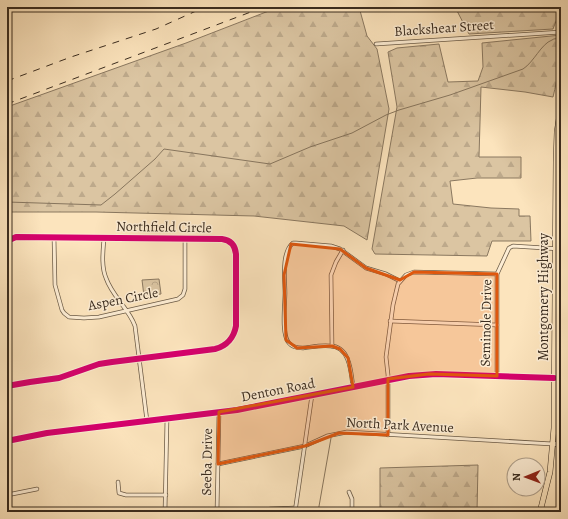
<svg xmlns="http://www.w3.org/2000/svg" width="568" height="519" font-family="Alegreya,serif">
	<defs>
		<pattern id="forest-firs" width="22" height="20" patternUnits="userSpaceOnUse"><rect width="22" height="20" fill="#dbc5a2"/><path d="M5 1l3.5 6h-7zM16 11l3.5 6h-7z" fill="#bda98b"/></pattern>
		<pattern id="park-crowns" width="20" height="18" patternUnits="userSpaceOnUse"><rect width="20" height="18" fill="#dbc5a2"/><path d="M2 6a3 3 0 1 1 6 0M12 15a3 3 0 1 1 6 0" fill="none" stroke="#bda98b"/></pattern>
	</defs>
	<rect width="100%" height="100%" fill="#fce4bd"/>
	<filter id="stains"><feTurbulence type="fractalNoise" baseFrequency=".005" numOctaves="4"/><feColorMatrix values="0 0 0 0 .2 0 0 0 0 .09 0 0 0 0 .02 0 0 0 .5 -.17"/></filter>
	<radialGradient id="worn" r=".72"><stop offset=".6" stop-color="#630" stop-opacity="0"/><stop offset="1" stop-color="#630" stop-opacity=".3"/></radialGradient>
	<g fill="url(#forest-firs)" stroke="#8a7860">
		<polygon points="279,7 359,7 367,36 377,49 389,109 367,240 344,226 254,216 96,212 7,212 7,107 186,43"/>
		<polygon points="455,7 561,7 561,8 553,29 469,34"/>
		<path d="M561 35C561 56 558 77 553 97L525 92 481 87 479 157H521V178H477L450 181 453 204 491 208 519 209V216H530L531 241H492L487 256 375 254 372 249 397 107 388 52 397 48 439 44 448 82 478 81 483 67 482 43Z"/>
		<polygon points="478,465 477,512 380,512 380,468"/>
	</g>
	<polygon fill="url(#park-crowns)" stroke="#8a7860" points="159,279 161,294 144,296 142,280"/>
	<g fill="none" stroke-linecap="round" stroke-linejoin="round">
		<g stroke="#87755d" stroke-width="1">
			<path d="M7 202 101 205 115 194 155 159 164 149 270 164 310 147 352 133 386 115 399 110 450 95 523 69C534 62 541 44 552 40 554 38 558 39 561 38"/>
			<polyline points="318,512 331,438"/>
		</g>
		<defs>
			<g id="minor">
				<polyline points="376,44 561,32"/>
				<polyline points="54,237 55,285 62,310 64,313 69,317 84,318 99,317 178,299 183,295 185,289 185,239"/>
				<path d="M104 238C103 251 101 266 106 278 112 296 129 309 135 326L147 421"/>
				<path d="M7 241 16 237 222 239C231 240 235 245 236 254V326C234 337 227 346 215 349L112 362 99 364 59 378 30 382 7 386"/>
				<polyline points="390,321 497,325"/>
				<polyline points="332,346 331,275 336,262 343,250"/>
				<polyline points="497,376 497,274 509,248 513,246 561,249"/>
				<path d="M353 387C351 372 350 346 330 346 321 345 312 347 303 348 298 348 292 347 289 343 281 335 285 304 285 293 285 279 281 253 293 243H296L331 246 340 249 366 268 386 274 400 281"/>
				<polyline points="388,435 388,375 386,357 393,305 398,284 406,275 414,272 497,274"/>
				<polyline points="218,464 305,446 327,436 347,432 553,444"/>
				<polyline points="118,482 119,493 126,495 166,495"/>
				<polyline points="349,492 352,499 352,512"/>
				<polyline points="7,495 37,489"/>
				<polyline points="270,509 295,508"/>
				<polyline points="165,512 167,418"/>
				<polyline points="217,512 219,412"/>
				<polyline points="295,512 312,395"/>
			</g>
			<g id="tertiary">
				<polyline points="7,441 47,433 237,410 409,376 436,374 554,378"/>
				<polyline points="553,444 561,444"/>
			</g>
			<polyline id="primary" points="540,512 550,472 554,428 556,162 557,132 561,106"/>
		</defs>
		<use href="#minor" stroke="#6a5a46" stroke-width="4.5"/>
		<use href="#tertiary" stroke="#6a5a46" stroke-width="5.5"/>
		<use href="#primary" stroke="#3a2c1f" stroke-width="6"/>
		<use href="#minor" stroke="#fdedd4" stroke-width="3"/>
		<use href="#tertiary" stroke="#fdedd4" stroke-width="4"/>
		<use href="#primary" stroke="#fce4bd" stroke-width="5"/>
		<g stroke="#3a2c1f" stroke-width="1" stroke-dasharray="7 7" stroke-linecap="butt">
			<polyline points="7,81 71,57 156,29 205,7"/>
			<polyline points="7,104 264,7"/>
		</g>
		<defs>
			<g id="cycleway">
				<path d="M7 241 16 237 222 239C231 240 235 245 236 254V326C234 337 227 346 215 349L112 362 99 364 59 378 30 382 7 386"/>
				<polyline points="7,441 47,433 237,410 409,376 436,374 554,378"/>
			</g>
		</defs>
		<use href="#cycleway" stroke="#fdedd4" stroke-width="8"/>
		<use href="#cycleway" stroke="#d6006c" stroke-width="6"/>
	</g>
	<path fill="#df570d" fill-opacity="0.2" stroke="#df570d" stroke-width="3" stroke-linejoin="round" d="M291 244 340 249 366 268 400 280 414 272 497 274V376L429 374 388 379V435L339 433 305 446 218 464 219 412 353 387 348 358 340 349 332 346 297 348 286 340 284 275Z"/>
	<g text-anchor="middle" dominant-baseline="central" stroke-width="3" stroke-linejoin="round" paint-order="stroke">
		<g font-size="14" fill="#3a2c1f" stroke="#fdedd4">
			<text transform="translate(444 28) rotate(-4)">Blackshear Street</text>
			<text transform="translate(164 227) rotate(1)">Northfield Circle</text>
			<text transform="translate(543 297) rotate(-90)">Montgomery Highway</text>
			<text transform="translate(123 299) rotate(-11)">Aspen Circle</text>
			<text transform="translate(486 323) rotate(-89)">Seminole Drive</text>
			<text transform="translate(278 390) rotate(-11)">Denton Road</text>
			<text transform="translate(400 425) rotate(3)">North Park Avenue</text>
			<text transform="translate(207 462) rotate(-89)">Seeba Drive</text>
		</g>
	</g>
	<rect width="568" height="519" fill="none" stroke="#fce4bd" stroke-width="24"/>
	<rect x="8" y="8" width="552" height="503" fill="none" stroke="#3a2c1f" stroke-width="2"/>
	<rect x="12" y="12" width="544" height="495" fill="none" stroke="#3a2c1f"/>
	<g transform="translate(526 477) rotate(269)"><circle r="19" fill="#fdedd4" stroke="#afa08c"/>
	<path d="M0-3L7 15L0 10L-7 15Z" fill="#8f2418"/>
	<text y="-6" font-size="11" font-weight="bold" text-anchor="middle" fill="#3a2c1f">N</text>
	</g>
	<rect width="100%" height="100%" filter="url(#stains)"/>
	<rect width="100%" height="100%" fill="url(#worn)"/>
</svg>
